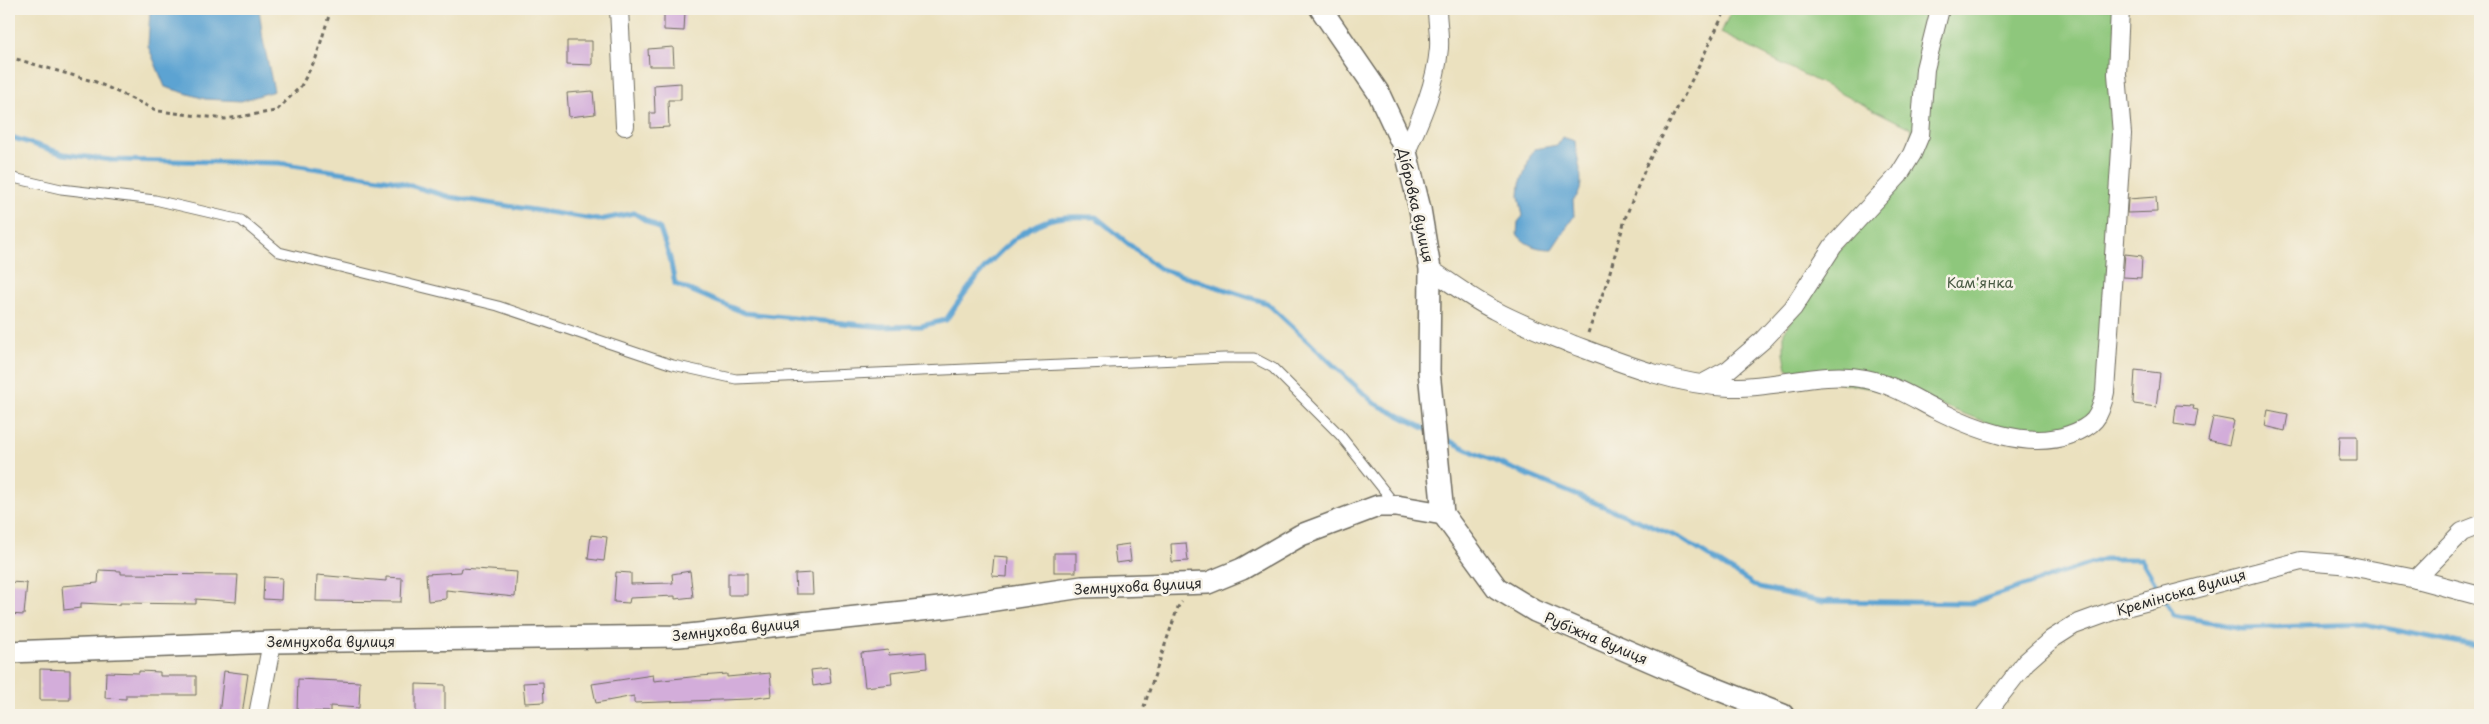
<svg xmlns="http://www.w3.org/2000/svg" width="2489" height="724" font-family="'Playpen Sans',sans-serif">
	<rect width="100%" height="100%" fill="#f7f3e8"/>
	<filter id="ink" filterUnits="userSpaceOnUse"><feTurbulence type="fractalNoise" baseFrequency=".02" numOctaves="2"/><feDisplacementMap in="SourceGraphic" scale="10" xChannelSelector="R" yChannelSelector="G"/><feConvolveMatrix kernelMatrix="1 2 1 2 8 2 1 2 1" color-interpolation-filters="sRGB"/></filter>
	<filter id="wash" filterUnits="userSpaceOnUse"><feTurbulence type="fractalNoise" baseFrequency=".0096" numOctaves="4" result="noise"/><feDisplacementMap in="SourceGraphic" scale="20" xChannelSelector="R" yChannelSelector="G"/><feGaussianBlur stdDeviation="1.12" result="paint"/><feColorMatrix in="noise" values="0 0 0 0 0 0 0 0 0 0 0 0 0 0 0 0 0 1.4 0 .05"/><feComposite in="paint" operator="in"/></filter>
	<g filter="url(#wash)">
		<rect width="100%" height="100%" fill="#ebe1bf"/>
		<polygon fill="#8ec77b" stroke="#5c7953" points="1732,9 2117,9 2118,135 2097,409 2085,421 2052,432 2027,432 1998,427 1928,400 1798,374 1787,368 1784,354 1784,332 1840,250 1903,179 1912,129 1721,33"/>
		<g fill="#5ba3d2" stroke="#43677e">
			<polygon points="150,9 259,9 263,40 274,91 241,101 205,99 165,87 148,46"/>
			<path d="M1562 137 1575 141C1576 157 1589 189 1573 200L1574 216 1552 249C1538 249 1526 246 1517 234L1518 222 1523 216 1519 196 1520 184 1531 154 1535 149 1557 145Z"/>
		</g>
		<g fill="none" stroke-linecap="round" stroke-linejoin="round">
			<g stroke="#5ba3d2" stroke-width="5">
				<path d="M9 135 14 138 64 154 111 160 279 163 392 180 450 197 599 220 634 213 660 229 670 258 675 284 745 313 882 327 921 326 946 320C970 284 1012 226 1057 218 1070 216 1084 217 1096 217L1158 268 1267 303 1374 403 1428 430"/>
				<polyline points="1440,436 1477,454 1680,538 1759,588 1820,601 1972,603 2104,559 2141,559 2161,593"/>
				<polyline points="2165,601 2174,615 2241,628 2365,624 2480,647"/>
			</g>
		</g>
		<g id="blocks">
			<g fill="#d3adda">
				<polygon points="664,11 685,11 684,31 664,30"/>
				<polygon points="567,41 592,41 592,65 567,64"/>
				<polygon points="673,47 674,66 649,66 648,49"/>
				<polygon points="681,83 681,100 668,100 669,127 650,128 650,113 655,113 654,85"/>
				<polygon points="593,91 595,114 569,117 567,93"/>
				<polygon points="2156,197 2157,212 2127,213 2128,199"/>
				<polygon points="2125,254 2142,256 2141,278 2123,277"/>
				<polygon points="2135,370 2160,373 2156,407 2134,404 2133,402"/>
				<polygon points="2176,405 2194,406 2193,409 2198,410 2195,427 2174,424"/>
				<polygon points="2268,410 2288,414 2285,431 2265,426"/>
				<polygon points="2213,417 2234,421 2229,445 2208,440"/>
				<polygon points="2340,436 2357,436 2357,461 2339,461"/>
				<polygon points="591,535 607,537 604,561 588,559"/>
				<polygon points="1186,543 1188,561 1172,562 1171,544"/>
				<polygon points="1129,544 1131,561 1116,563 1114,546"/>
				<rect x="1054" y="553" width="22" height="19"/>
				<polygon points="994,556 1008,557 1007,577 992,576"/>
				<polygon points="462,568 517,572 515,597 446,590 446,599 428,601 426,574 461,572"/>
				<polygon points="99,570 121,571 121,574 238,575 236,602 196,599 196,604 120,603 120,605 81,603 81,608 64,610 62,586 98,583"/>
				<polygon points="690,571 693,597 675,599 675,596 630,598 629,603 614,602 616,572 631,573 631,584 673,583 672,574"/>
				<rect x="728" y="573" width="19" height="22"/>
				<polygon points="812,573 813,594 796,594 795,574"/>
				<polygon points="317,575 386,581 386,577 402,578 401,602 316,601"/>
				<polygon points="264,577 282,578 281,600 263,599"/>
				<polygon points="9,582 27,583 24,615 9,614"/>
				<polygon points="888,650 889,655 926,652 927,668 891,672 892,684 865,687 861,653"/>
				<polygon points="829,668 831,683 813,686 811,670"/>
				<polygon points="40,669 70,670 70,700 40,700"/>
				<polygon points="139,671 160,672 160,676 196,676 196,695 126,695 126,699 105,698 106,672 139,673"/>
				<polygon points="224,671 248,674 242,715 219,715"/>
				<polygon points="770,673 772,696 749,699 634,703 634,696 596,703 592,684 653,675 654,681 700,676 727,674 727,677"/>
				<polygon points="298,679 360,682 359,708 330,706 330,712 297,711"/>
				<polygon points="543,682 544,702 525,703 523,683"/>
				<polygon points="416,684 445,685 445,715 416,715"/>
			</g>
		</g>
	</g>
	<g filter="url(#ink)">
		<use href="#blocks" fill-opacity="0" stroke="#6e6b5f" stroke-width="1"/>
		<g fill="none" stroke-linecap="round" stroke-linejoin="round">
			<defs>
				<polyline id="service" points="9,177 61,189 155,200 241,220 279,252 498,306 673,365 736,379 1224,358 1254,358 1273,368 1340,435 1394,503"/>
				<g id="minor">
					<polyline points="619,9 625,126"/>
					<path d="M1406 152C1421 118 1436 85 1439 48 1440 35 1437 21 1437 9"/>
					<path d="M1430 269C1451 283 1472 299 1494 310 1520 324 1547 334 1574 345 1624 364 1676 385 1730 387 1775 389 1820 370 1866 379 1891 384 1912 397 1935 409 1973 428 2026 450 2069 435 2094 426 2100 418 2105 392L2122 134 2117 74 2120 9"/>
					<polyline points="1702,384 1728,370 1763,340 1793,308 1833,246 1899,175 1912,154 1920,135 1925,69 1940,9"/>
					<polyline points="2416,579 2480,596"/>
					<polyline points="258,715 272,642"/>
					<polyline points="1985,715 2026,662 2052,639 2074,625 2118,609 2301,561 2340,564 2416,579 2462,532 2480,525"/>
				</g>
				<g id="tertiary">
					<polyline points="1321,9 1378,92 1406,152 1420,209 1430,269 1429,371 1443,514 1497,588 1535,611 1699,682 1783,715"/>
					<polyline points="9,652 272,642 679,636 949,607 1082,587 1208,583 1242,569 1301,535 1378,506 1396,506 1443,514"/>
				</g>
			</defs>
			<use href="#service" stroke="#6e6b5f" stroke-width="11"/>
			<use href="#minor" stroke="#6e6b5f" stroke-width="20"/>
			<use href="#tertiary" stroke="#6e6b5f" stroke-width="24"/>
			<g stroke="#6e6b5f" stroke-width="3" stroke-dasharray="4 4" stroke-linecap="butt">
				<polyline points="9,57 96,82 158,111 225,119 276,111 301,86 316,58 331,9"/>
				<polyline points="1588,333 1607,282 1626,216 1647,164 1685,94 1726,9"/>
				<polyline points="1141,715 1178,607 1182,602"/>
			</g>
			<use href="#service" stroke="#fff" stroke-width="9"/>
			<use href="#minor" stroke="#fff" stroke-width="18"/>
			<use href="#tertiary" stroke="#fff" stroke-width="21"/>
		</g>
	</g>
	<g text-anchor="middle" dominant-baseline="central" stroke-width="5" stroke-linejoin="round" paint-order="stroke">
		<g font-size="14" fill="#2b2b2b" stroke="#f7f3e8">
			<text transform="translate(1416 205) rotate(77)">Дібровка вулиця</text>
			<text transform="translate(1138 586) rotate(-3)">Земнухова вулиця</text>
			<text transform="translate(2181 592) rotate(-16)">Кремінська вулиця</text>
			<text transform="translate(736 629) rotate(-6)">Земнухова вулиця</text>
			<text transform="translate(1596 638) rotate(23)">Рубіжна вулиця</text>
			<text x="331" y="641">Земнухова вулиця</text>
		</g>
		<g font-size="14" fill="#495a43" stroke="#f7f3e8">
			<text x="1980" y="282">Кам'янка</text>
		</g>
	</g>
	<rect width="2489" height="724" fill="none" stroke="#f7f3e8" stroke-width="30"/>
</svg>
